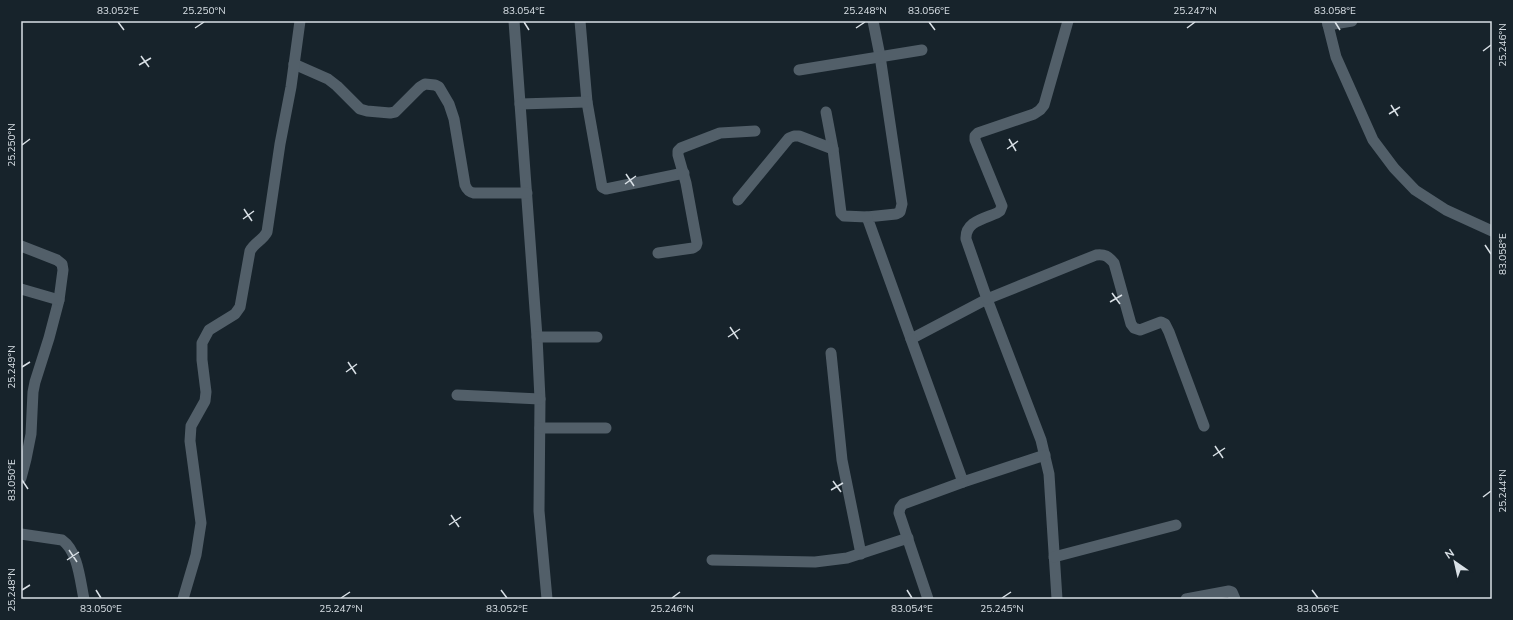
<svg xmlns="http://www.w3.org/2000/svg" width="1513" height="620" font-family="'Nunito Sans',sans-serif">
	<rect width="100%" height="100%" fill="#17232b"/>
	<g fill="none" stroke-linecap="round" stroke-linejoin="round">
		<g stroke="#525f69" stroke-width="11">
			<polyline points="514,21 537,337 540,399 539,511 547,599"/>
			<polyline points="580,21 587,102 602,187 606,189 684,173"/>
			<polyline points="873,21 880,56 902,204 900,212 896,214 867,217 911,339 987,299 1041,440 1049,474 1057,599"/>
			<path d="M1068 21 1044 105 1040 110 1034 114 978 133 975 136V140L1002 206 1000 211 997 213C983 219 965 222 966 239L987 299 1096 255C1105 254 1108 256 1114 263L1131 324 1134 328 1140 330 1161 322 1165 324 1169 332 1204 426"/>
			<polyline points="1327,21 1336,57 1373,140 1394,168 1415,190 1446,210 1492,231"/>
			<polyline points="1328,25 1352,21"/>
			<path d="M294 64 328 79 337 86 360 109 367 111 390 113 395 112 420 87 425 84 435 85 439 87 449 104 454 119 465 185C467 190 469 192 474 193H527"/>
			<polyline points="799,70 922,50"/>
			<polyline points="520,104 587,102"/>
			<polyline points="826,112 833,149 841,213 844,216 867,217"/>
			<polyline points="738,200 789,138 794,136 799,136 833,149"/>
			<polyline points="21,246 57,260 62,264 63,270 59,300 49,338 35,382 33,392 31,434 26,459 21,478"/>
			<polyline points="658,253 693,248 696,246 697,243 686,183 678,155 678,151 681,148 720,133 755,131"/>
			<polyline points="21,289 59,300"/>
			<polyline points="537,337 597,337"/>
			<polyline points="911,339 963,482 1045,455"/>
			<polyline points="831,353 842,460 861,554"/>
			<polyline points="457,395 540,399"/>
			<polyline points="540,428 606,428"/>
			<path d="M21 534 62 540C78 551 80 580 84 599"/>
			<polyline points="1054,557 1176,525"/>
			<polyline points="712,560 815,562 847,558 908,538"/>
			<path d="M183 599 196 555 201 523 190 441 191 426 205 401 206 392 202 360V343L209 330 235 314 240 307 250 251C254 243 263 240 267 232L280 144 291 87 300 21"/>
			<polyline points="928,599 899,513 900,508 903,504 963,482"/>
			<polyline points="1186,599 1229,591 1232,592 1235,599"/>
		</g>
	</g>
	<path fill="none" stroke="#d9e0e6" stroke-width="1.5" d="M118 22 124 30M524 22 529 30M929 22 935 30M1335 22 1340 30M195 28 204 22M856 28 865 22M1187 28 1195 22M1483 51 1491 45M141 56 149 67M139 65 151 58M1391 105 1398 116M1389 114 1400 107M1009 139 1016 151M22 145 30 139M1007 149 1018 141M626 174 634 186M625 184 636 176M244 209 252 221M243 219 254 211M1485 245 1491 254M1112 293 1120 304M1110 302 1122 295M730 327 738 339M728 337 740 329M348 362 356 374M22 367 30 362M346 372 357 364M1215 446 1223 458M1213 456 1225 448M22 480 28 489M833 481 841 492M831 490 843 483M1483 497 1491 491M451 515 459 527M449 525 461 517M69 550 77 562M67 560 79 552M22 590 30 585M96 590 101 598M501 590 507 598M907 590 912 598M1312 590 1318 598M341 598 350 592M672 598 680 592M1002 598 1011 592"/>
	<rect width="1513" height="620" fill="none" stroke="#17232b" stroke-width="44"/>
	<g transform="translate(1455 562) rotate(326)" stroke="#17232b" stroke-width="3" paint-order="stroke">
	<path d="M0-3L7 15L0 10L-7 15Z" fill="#d9e0e6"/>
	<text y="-6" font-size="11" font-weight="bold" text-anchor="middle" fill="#d9e0e6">N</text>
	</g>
	<rect x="22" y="22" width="1469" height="576" fill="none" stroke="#d9e0e6" stroke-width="1.5"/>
	<g font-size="10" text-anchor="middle" fill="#d9e0e6">
		<text x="118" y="14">83.052°E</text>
		<text x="204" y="14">25.250°N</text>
		<text x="524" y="14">83.054°E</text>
		<text x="865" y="14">25.248°N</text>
		<text x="929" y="14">83.056°E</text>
		<text x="1195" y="14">25.247°N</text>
		<text x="1335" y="14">83.058°E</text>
		<text transform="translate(1502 45) rotate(-90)" y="4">25.246°N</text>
		<text transform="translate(11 145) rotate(-90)" y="4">25.250°N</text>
		<text transform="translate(1502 254) rotate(-90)" y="4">83.058°E</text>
		<text transform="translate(11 367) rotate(-90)" y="4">25.249°N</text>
		<text transform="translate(11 480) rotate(-90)" y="4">83.050°E</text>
		<text transform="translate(1502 491) rotate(-90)" y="4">25.244°N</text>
		<text transform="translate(11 590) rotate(-90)" y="4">25.248°N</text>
		<text x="101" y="612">83.050°E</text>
		<text x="341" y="612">25.247°N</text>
		<text x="507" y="612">83.052°E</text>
		<text x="672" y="612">25.246°N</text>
		<text x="912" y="612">83.054°E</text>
		<text x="1002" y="612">25.245°N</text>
		<text x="1318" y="612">83.056°E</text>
	</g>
</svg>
